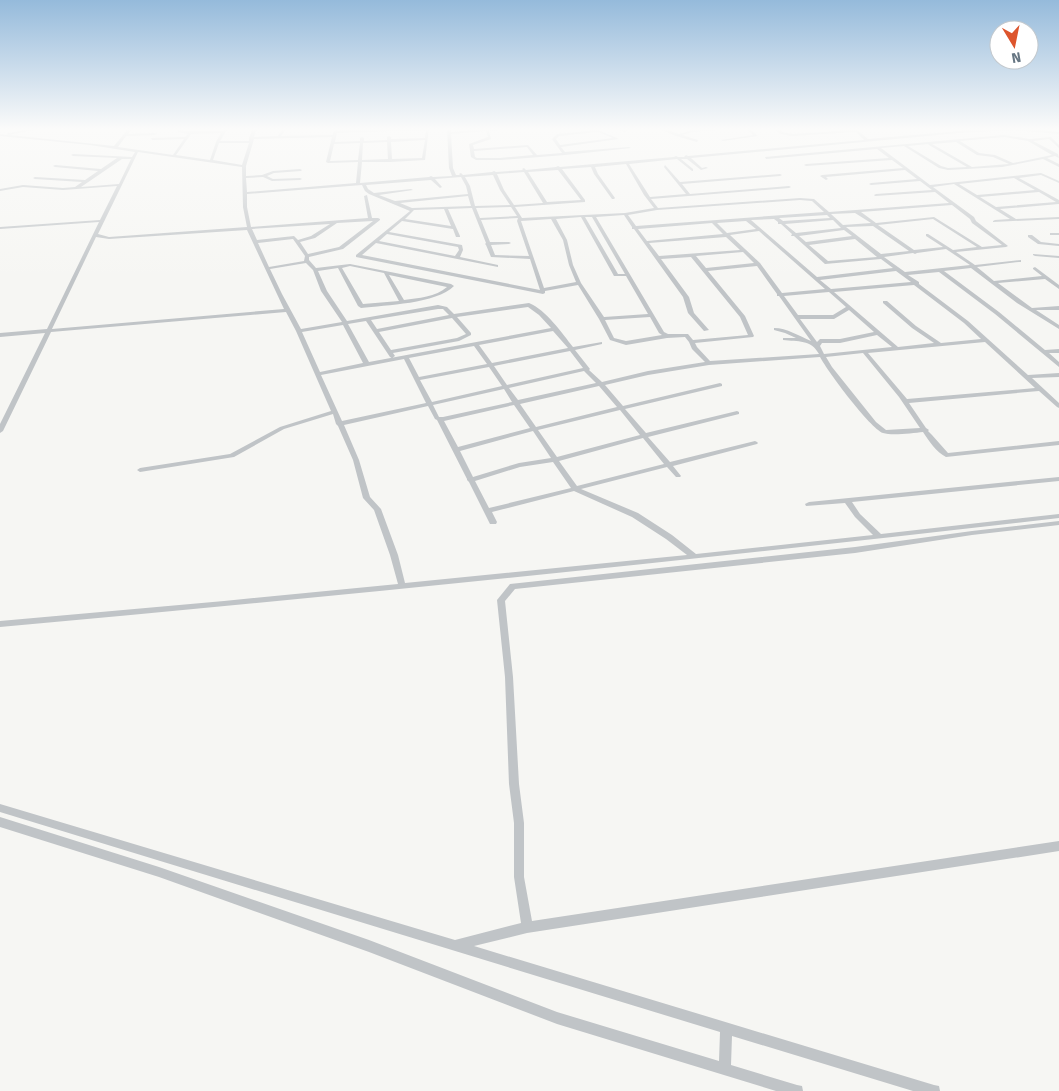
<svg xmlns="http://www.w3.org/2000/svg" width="1059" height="1091" font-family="'Fira Sans',sans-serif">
	<rect width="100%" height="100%" fill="#f6f6f3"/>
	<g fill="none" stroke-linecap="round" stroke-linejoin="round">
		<g fill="#c0c4c7" fill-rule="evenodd">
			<path d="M37 128H43L9 135 114 146 129 128H133L128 134 155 133 157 134 155 135 126 136 118 147 173 155 184 139 152 140 151 138 185 137 188 134 178 132 181 128H185L182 131H223L224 128H228L220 141H249V138L253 128H257L254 137 278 136 283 128H287L281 136 333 135V132L335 131 429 128 425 160 390 162H362L360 183 429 177 431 176 433 177 452 176 449 168 447 128H451V132L504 128H515L489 131 491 139 473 145 474 149 528 145 537 155 562 153 552 139 557 134 598 130 619 139 561 147 565 152 629 147 631 148 565 155 500 160H476L471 157 469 144 488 137 486 131 451 134 453 168 456 175H460L459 174 461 173 463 175 492 172 494 171 496 172 523 170 522 169 524 168 526 170 556 167 558 166 560 167 674 157 676 156 678 157H684L686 155 688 156 864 140 856 132 792 136 781 134 772 128H776L783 132 792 134 853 130 851 128H855L868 139 959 131 1014 128 1059 132V134L1014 130 959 133 691 158 702 168 706 167 708 168 701 170 687 159H681L693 169V171H692L677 159 629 164 650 197 686 194 664 167 665 165 680 182 780 174 782 175 780 176 682 184 690 194 789 186 791 187 789 188 651 199 658 208 800 198 814 199 829 212 949 203 935 192 875 196 874 195 876 194 932 190 920 181 871 185 869 184 871 183 917 179 905 170 826 177 828 179 826 180 820 176 822 175 903 168 892 160 806 166 804 165 806 164 889 158 877 149 766 159 765 157 1004 135 1030 139 1051 137 1059 145V148L1049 139 1033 141 1058 154 1059 158 1055 156 1047 158 1059 164V167L1043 159 1002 167 948 170 939 168 904 146 881 148 930 185 1041 173 1059 181V183L1041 175 1019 178 1059 200V204L1000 209 1016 219 1059 217V219L993 222V221L995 220 1010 219 954 184 933 187 974 217 976 221 1008 246 1006 247 956 252 975 265 1021 260V262H1019L977 267 994 281 1042 276 1033 269V268L1035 267 1059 285V289L1045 279 998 283 1032 308 1059 306V310H1036L1059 325V329L1017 303 971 268 944 271 999 312 1045 350 1059 349V353H1049L1059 362V367L995 314 939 272 908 275 919 282V284L968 321 1028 375 1059 373V377L1032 378 1059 403V408L1057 407 1039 391 909 403 926 428 929 430 928 431 932 435 948 453 1059 441V445L946 457C936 452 929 441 923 432 913 433 892 436 883 433 870 428 828 372 820 357L709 365 648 375 605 385 623 406 720 383 722 384V386L625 409 646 433 737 411 739 412V414L648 437 670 462 755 441 757 442 758 443 757 444 673 466 681 476 680 477H676L667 467 581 489 638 513 672 535 696 554 873 535 855 517 845 503 806 506 805 504 809 502 1059 477V481L852 502 860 514 881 534 1059 514V518C706 559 353 595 0 627V621L224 601 398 584 390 555 374 510 363 498 353 460 338 426 336 424 333 414 284 429 234 457 140 472 137 470 140 468 230 454 280 427 331 411 296 331 286 312 51 332 3 431 0 433V424L45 333 0 337V333L47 329 99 222 0 229V227L100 220 117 186 63 190 23 187 0 191V189L23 185 63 188 75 187 82 182 35 179 33 178 35 177 85 180 98 171 55 167 53 166 55 165 101 169 117 158 73 156 71 155 73 154 132 157 135 152 90 145 0 136V134L7 135 8 133ZM426 130 425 138 391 139V137L389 136 387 137V140L364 141V138L362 137 360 138V141L335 142 337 133ZM598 132 613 138 560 145 556 139 559 136ZM221 133 216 142 210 160 176 155 191 134ZM332 137 326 162 328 163 358 162 356 183 247 192 246 178 263 177 272 181 300 180 302 179 300 178 273 179 267 176 274 173 301 171 302 170 300 169 273 171 262 175 246 176V166L254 139ZM1004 137 1028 141 1052 155 1013 163 995 155 979 153 960 141ZM425 140 422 158 392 159 391 142ZM387 142 388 159 362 160 363 143ZM956 142 977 155 993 157 1009 164 972 167 932 144ZM219 143H249L242 165 213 160ZM360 143 358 160 330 161 334 144ZM928 144 929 145 967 167 948 168 941 166 908 146ZM527 147 533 155 500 158H477L475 157 474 151ZM138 152 242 167 243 207 247 227 109 237 98 234ZM122 159H131L119 184 81 187ZM626 164 644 195 654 208 625 213 522 218 515 207 585 202V200L562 169 591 167 594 174 612 199H614L615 198 598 174 595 167ZM558 170 581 200 547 202 528 172ZM524 172 543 203 514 205 504 190 497 174ZM493 175 500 190 510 205 475 206 470 186 465 177ZM461 177 466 186 468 194 395 201 379 195 413 190 411 189 374 193 368 189 366 185 431 180 440 188 442 187 435 179ZM1014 178 1035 190 977 195 959 184ZM362 185 365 191 369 194 410 211 356 255V257L543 294 545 293V291L578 285 599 319 610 340 626 345 667 338 685 337 689 342 692 349 705 362 648 371 602 382 589 370 590 369 575 350 602 344V342L573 347C562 333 546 310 529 303L454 314 447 307 438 305 347 321 327 291 318 271 338 268 358 306 361 308C386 305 436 304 454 286L451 284 350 264 316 268 309 260V257L343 249 380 220V219L378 218H372L367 195 364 196 368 218 251 227 247 207V194ZM1039 192 1056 202 996 207 980 197ZM468 196 471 206 412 208 400 203ZM800 200 812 201 824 212 636 226 628 215 657 210ZM952 205 970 219 972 223 1002 245 982 247 934 217 876 223 861 212ZM511 207 517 216 480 218 476 208ZM472 208 486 243 485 244 486 245 491 257 530 259 540 290 362 255 376 243 498 267V265L460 257 463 250 462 245 389 232 402 221 453 229 456 237H460V236L448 209ZM444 209 451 226 405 219 414 210ZM855 213 871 223 843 225 831 214ZM624 215 632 227V229H634L683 297 688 313 704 331 709 330 694 313 689 297 661 259 691 257 740 317 748 335 693 340 688 334H668L664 332 596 217ZM827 215 830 218 783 221 779 218ZM581 217 614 276H626L648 314 604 317 581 283 573 265 567 240 556 219ZM585 217H592L625 274H618ZM518 218 517 221 529 256 495 255 491 245 509 244 511 243 509 242H490L481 220ZM551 219 563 240 569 265 576 282 544 288 521 221ZM774 219 778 222V224H781L792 234 791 236H794L825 264 881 259 893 268 817 277 751 220ZM933 219 977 247 953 250 928 234H926V236L943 247 914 250 878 225ZM833 220 841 228 796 233 785 224ZM373 221 339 247 308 254 300 242 315 238 337 223ZM746 221 756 229 727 233 717 223ZM712 223 723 234 647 241 638 229ZM330 224 311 236 298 240 294 236 257 240 252 229ZM873 226 909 251 881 254 846 227ZM247 230 284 309 52 329 96 237 109 239ZM844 230 852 236 806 242 799 236ZM759 231 825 289 782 293 760 263 730 235ZM387 234 458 247 459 250 455 256 379 241ZM726 237 740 250 659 256 649 243ZM293 239 305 256 304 261 269 267 258 243ZM855 239 877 257 828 261 809 245ZM946 249 970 265 905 272 884 257 913 253 915 254 917 253ZM743 252 754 263 706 268 696 256ZM306 263 313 270 321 291 342 322 301 329 282 294 270 269ZM350 266 384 273 399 301 363 304 342 268ZM757 266 777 294V296H779L811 341C799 336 787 328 774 328V330L785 333 796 338H783V340C798 342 811 339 819 354L710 361 697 347 695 343 753 337 754 336 745 316 708 271ZM896 271 911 282 831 289 820 280ZM389 275 447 287C436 297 418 298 404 300ZM914 285 964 323 981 339 941 343 916 326 887 301H883V303L912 328 934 343 898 347 834 292ZM829 292 846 307 833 315H798L784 296ZM528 307 539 315 551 328 369 362 348 324 366 321 390 357 392 358 395 356 393 353 459 341 471 335V333L457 317ZM438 309H443L449 315 377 329 371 320ZM849 310 874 332 840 339H820L817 342 800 319H834ZM650 317 659 333 662 335 626 341 614 338 605 320ZM452 318 466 334 457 338 391 350 379 332ZM343 325 363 363 320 372 302 332ZM553 331 568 348 492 363 479 345ZM877 335 892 347 824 354 820 346 822 343H840ZM985 342 1035 388 907 399 868 353ZM474 346 487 364 419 377 409 358ZM570 351 583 368 507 385 494 366ZM863 353 899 397 920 428 886 430 876 422 832 367 826 357ZM404 359 426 403 342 421 321 375ZM489 367 502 386 432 402 420 380ZM584 371 596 383 518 400 509 388ZM599 386 617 407 536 427 520 404ZM504 389 512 402 443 417H439L433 405ZM514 405 530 428 458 447 444 421ZM428 406 435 419 437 420 467 479V480L469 482 490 524H496L497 522 492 512 574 491 632 517 666 539 687 555 405 583 398 555 381 509 370 497 359 460 344 425ZM620 410 640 435 557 457 538 430ZM533 431 551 458 519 463 473 477 460 451ZM643 438 664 464 577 486 559 461ZM553 462 571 488 489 508 475 481 520 467Z"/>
			<polygon points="612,128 617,128 627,131 625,132"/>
			<polygon points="657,128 661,128 679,134 693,130 742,128 693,132 682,135 698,140 697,142 676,136"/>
			<polygon points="745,128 749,128 758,136 723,141 721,140 753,135"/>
			<rect x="1050" y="233" width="9" height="2"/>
			<polygon points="1028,235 1032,235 1041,242 1059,244 1059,246 1038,244 1028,237"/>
			<polygon points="1033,254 1059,256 1059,258 1035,256 1033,255"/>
			<polygon points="1059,521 1059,525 972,535 855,553 515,589 505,601 513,677 519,784 524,823 524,877 532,921 1059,841 1059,851 527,933 474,946 934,1085 939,1086 940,1091 913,1091 732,1036 731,1065 797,1085 802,1086 803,1091 776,1091 557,1024 369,952 159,877 0,827 0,817 159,867 369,940 557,1012 719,1061 720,1032 0,812 0,804 455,940 521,923 514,877 514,823 509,784 505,677 497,600 510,584 855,547 972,531"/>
		</g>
	</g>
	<linearGradient id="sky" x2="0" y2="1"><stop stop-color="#95badb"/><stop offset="0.46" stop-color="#fbfbfa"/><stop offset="1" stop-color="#fbfbfa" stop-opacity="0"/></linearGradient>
	<rect width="1059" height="280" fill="url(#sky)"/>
	<g transform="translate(1014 45) rotate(170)"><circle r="24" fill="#ffffff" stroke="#c2c8cd"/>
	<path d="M0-4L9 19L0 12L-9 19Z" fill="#dd552d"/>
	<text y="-8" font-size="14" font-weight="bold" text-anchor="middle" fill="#667683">N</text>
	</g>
</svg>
